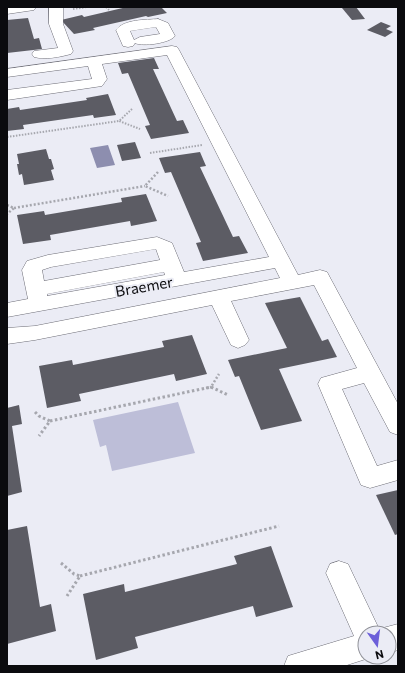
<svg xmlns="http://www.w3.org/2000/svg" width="405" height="673" font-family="Commissioner,sans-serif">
	<rect width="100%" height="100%" fill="#ebecf5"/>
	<polygon fill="#bdbed8" points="178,402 195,453 112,471 106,445 100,447 93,420"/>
	<polygon fill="#8d8eaf" points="108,145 115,165 97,168 90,148"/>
	<g fill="#5c5c64">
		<polygon points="127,7 161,7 167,13 148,17 146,16 93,28 95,30 74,34 61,20 82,15 84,17"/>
		<polygon points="352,7 356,7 365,19 352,20 342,8"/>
		<polygon points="28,18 34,39 39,38 42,49 7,53 7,20"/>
		<polygon points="381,22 391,26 386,29 393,32 385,37 367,30"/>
		<polygon points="154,58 159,69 153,69 177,121 183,120 189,133 151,139 145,126 150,125 128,73 122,74 118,63"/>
		<polygon points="108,94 116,115 94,118 93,115 23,125 24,129 7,131 7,109 19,107 20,110 87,100 86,98"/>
		<polygon points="135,142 141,158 122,161 117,145"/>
		<polygon points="46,149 49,159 51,159 54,169 51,170 54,180 24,185 22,174 19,175 17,164 19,164 17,154"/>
		<polygon points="200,152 206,166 200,167 233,237 239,236 248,253 203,261 196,243 201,242 171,172 165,173 159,158"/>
		<polygon points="146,194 157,221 131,226 130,221 50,235 51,240 23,244 17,215 44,211 45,215 122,202 121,198"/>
		<polygon points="300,297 322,341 328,339 337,357 279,369 302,421 261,430 239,376 235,377 228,360 287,348 265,303"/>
		<polygon points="192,335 207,374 176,381 174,374 79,394 81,401 47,408 39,366 72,360 73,365 164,347 162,341"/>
		<polygon points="19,405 22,424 12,426 22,492 7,496 7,408"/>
		<polygon points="398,490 398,534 395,535 376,495"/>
		<polygon points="27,526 40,607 51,604 56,631 7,644 7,530"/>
		<polygon points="271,546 293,607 256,617 253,606 135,637 138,648 96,660 83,594 124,584 125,592 237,564 234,556"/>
	</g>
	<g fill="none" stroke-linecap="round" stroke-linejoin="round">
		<defs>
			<g id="minor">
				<polygon points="7,7 36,7 34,10 7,14"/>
				<path d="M49 7H63V24L73 51 71 54C60 57 45 60 34 57L32 54 34 51 58 48 49 24Z"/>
				<path d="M158 19 168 23 175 36C170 43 143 47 135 43L133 46 128 47 123 46 116 30C124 19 146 20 158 19ZM156 27 160 34 140 37 134 40 130 31Z"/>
				<path d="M172 46 177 47 179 50 298 275 320 270 327 272 398 404V435L390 432 364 383 342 389 377 466 398 460V480L370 488 361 485 358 478 318 384 321 378 357 368 314 285 231 301 249 340 245 345 238 348 231 345 212 305 35 340 7 344V328L35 326 280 278 275 268 7 317V303L28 299 22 270 27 261 48 255 157 237 172 243 184 272 269 257 167 55 102 64 107 79 102 86 7 100V90L92 79 88 66 7 77V69ZM156 249 160 260 44 281 42 270 51 267ZM164 272 165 275 47 296V294Z"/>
				<polygon points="339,561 348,564 379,629 398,624 398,650 389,653 389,633 365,633 365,657 372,657 344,666 284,666 288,656 354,636 326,573 330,564"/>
			</g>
		</defs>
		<use href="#minor" stroke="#6d6d76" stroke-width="1"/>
		<g stroke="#a6a7ae" stroke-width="2" stroke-dasharray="1.5 1.5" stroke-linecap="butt">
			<polyline points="106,7 109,10"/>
			<polyline points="73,9 87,7"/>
			<polyline points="132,109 119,121 140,129"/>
			<polyline points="7,137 119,121"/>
			<polyline points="150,153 202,145"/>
		</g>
		<g stroke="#a6a7ae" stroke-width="2.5" stroke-dasharray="2 2" stroke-linecap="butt">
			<polyline points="158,172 145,186 168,196"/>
			<polyline points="7,205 14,208 7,214"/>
			<polyline points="14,208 145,186"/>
			<polyline points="206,388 211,387"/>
			<polyline points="213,388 211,387 219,374"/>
		</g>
		<g stroke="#a6a7ae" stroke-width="3" stroke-dasharray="2.5 2.5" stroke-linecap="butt">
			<polyline points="211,387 228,395"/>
			<polyline points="35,412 39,416 50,421 39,436"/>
			<polyline points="50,421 211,387"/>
			<polyline points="61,563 74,574 80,576 67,596"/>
			<polyline points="80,576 279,526"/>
		</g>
		<use href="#minor" fill="#fff" fill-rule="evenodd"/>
	</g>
	<g text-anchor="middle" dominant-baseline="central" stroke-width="4" stroke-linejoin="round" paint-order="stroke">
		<g font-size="15" fill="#0b0b0e" stroke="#ebecf5">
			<text transform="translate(144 286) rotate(-10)">Braemer</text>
		</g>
	</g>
	<rect width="405" height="673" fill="none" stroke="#0b0b0e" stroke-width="16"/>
	<g transform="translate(377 645) rotate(166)"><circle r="19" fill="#ebecf5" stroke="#919299"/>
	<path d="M0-3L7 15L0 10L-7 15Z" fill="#6c5fd9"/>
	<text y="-6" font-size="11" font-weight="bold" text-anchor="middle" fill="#0b0b0e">N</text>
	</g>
</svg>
